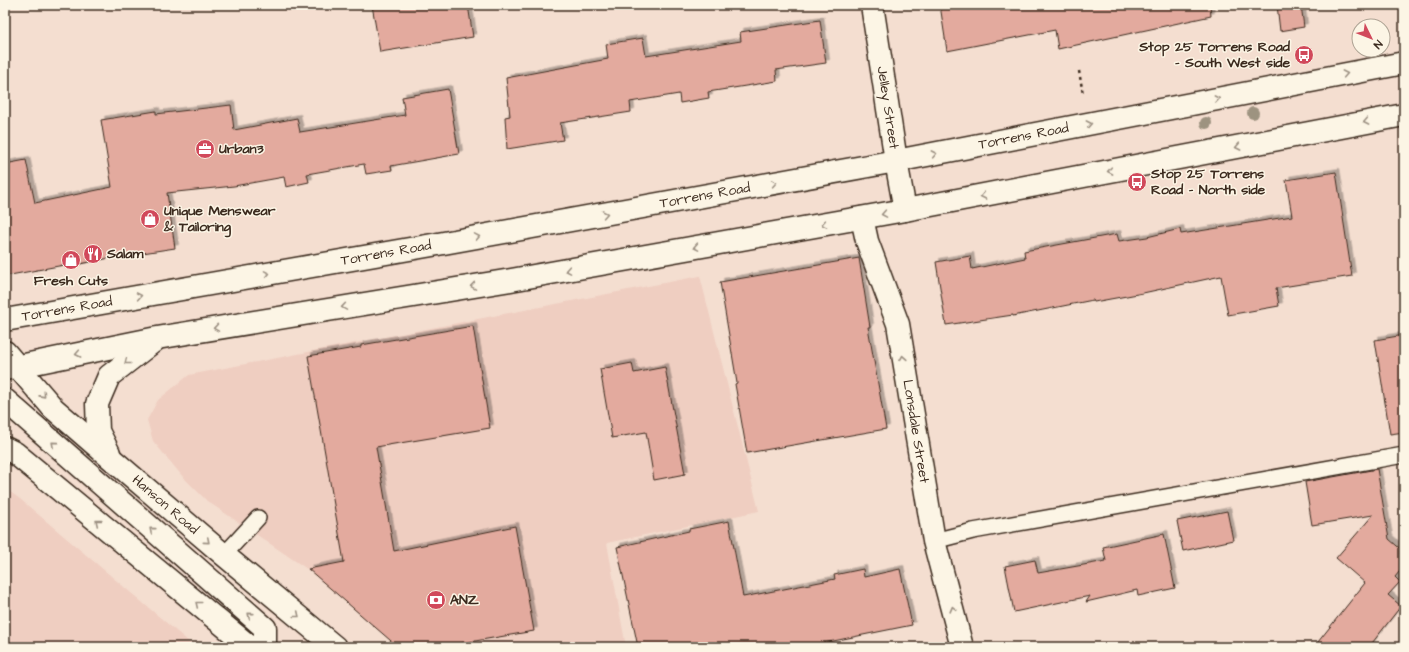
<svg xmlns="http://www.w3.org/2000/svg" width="1409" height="652" font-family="'Architects Daughter',sans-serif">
	<defs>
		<filter id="shadow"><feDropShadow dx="3.5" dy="-3.5" stdDeviation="0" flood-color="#0004"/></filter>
	</defs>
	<rect width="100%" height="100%" fill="#f4ded0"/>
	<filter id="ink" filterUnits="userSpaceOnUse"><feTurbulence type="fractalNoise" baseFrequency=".025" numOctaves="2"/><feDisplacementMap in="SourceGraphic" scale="8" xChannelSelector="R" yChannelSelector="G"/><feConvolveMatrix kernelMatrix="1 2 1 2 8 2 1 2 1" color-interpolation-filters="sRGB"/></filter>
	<g filter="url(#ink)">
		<g fill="#efcec1">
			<polygon points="700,276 759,511 607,543 626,647 398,647 307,569 207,501 183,477 153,441 147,420 158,400 189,375"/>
			<polygon points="5,488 20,499 195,647 5,647"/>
		</g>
		<g fill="#e3aa9e" stroke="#3b2a1e" filter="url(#shadow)">
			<polygon points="372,5 468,5 473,37 380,52"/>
			<polygon points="940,5 1210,5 1211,16 1058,49 1055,30 947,51"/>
			<polygon points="1277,5 1301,5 1304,27 1280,31"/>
			<polygon points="820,20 826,63 776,70 777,81 708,92 709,98 680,103 679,94 630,102 631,112 560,123 563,140 507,149 505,117 510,116 506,78 608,59 606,44 643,38 646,56 741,41 740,32"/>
			<polygon points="448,89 459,154 391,166 392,170 366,174 364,164 307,174 309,182 286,187 284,177 234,186 167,193 175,248 110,258 65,267 64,265 5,276 5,164 26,160 35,203 112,187 101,120 156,111 156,114 231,105 234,130 297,118 300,132 405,115 402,97"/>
			<polygon points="1336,172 1352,276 1276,288 1279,306 1228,315 1221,276 1143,293 1094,302 1093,300 1013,316 1013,315 946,325 936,262 970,256 972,269 1025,258 1024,251 1117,234 1119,241 1147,237 1180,229 1181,234 1292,216 1286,180"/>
			<polygon points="859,258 870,327 868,327 886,429 747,453 735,384 737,383 720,282"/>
			<polygon points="473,326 490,428 376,447 394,551 515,526 534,631 440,647 398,647 308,569 344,562 308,356 361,347 361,345"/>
			<polygon points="1404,335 1404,432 1390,434 1375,340"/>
			<polygon points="632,363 634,373 665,367 685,474 654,480 646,432 612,438 600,369"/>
			<polygon points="1377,469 1389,539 1404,552 1404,566 1395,577 1400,582 1388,595 1401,606 1369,647 1314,647 1365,583 1336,558 1373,515 1312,525 1305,482"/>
			<polygon points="1227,511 1233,540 1183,551 1177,521"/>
			<polygon points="729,521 743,597 835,579 834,575 863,569 864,577 900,569 912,625 804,647 638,647 617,547 689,531 689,529"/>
			<polygon points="1164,534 1175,588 1138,596 1137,590 1086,602 1090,596 1014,612 1005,566 1035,560 1038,573 1106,561 1103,547"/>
		</g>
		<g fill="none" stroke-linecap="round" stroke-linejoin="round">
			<defs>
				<g id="lane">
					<polyline points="934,541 973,531 1404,455"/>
					<polyline points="224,555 258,518"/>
				</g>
				<g id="street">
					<path id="s1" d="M872 5 896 161 905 210"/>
					<path id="s2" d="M862 218 867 241 898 324 934 541 962 647"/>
				</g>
				<g id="secondary">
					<path id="s3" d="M5 320 438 244 896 161 1404 63"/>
					<path id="s4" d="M5 352 53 408 114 461 224 555 335 647"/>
					<polyline points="5,369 157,338 511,280 905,210 1404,115"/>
					<polyline points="5,400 265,628 265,647"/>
					<polyline points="5,448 15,453 250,647"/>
					<polyline points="109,453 98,431 97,404 109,376 154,341"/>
				</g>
			</defs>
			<use href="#lane" stroke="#3b2a1e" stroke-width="18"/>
			<use href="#street" stroke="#3b2a1e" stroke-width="25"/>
			<use href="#secondary" stroke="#3b2a1e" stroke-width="25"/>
			<polyline stroke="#3b2a1e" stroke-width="2.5" stroke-dasharray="3 3" stroke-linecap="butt" points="1079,71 1083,94"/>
			<use href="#lane" stroke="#fcf5e5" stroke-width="15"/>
			<use href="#street" stroke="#fcf5e5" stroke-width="22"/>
			<use href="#secondary" stroke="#fcf5e5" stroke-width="22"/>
		</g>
		<g fill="#9d9380">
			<circle cx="1253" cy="113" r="6"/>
			<circle cx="1206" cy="123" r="6"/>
		</g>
		<defs><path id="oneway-chevron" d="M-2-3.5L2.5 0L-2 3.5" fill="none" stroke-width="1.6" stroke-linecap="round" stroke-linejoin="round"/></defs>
		<g stroke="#9c9082">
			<use href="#oneway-chevron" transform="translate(1345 74) rotate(-11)"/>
			<use href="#oneway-chevron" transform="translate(1217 99) rotate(-11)"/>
			<use href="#oneway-chevron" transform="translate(1366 122) rotate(169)"/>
			<use href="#oneway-chevron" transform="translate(1089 124) rotate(-11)"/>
			<use href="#oneway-chevron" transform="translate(1238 147) rotate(169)"/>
			<use href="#oneway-chevron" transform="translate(934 154) rotate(-11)"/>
			<use href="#oneway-chevron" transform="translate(1110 171) rotate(169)"/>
			<use href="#oneway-chevron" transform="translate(774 183) rotate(-10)"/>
			<use href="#oneway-chevron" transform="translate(983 196) rotate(169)"/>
			<use href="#oneway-chevron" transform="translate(605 214) rotate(-10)"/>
			<use href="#oneway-chevron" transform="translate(884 214) rotate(170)"/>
			<use href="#oneway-chevron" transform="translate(824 224) rotate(170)"/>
			<use href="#oneway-chevron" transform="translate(477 237) rotate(-10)"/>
			<use href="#oneway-chevron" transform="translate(696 247) rotate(170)"/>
			<use href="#oneway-chevron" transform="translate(568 270) rotate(170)"/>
			<use href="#oneway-chevron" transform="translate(267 274) rotate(-10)"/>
			<use href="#oneway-chevron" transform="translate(473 286) rotate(171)"/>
			<use href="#oneway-chevron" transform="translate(139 296) rotate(-10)"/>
			<use href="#oneway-chevron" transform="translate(344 307) rotate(171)"/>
			<use href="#oneway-chevron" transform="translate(216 328) rotate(171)"/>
			<use href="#oneway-chevron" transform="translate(78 354) rotate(169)"/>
			<use href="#oneway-chevron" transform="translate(903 358) rotate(-100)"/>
			<use href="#oneway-chevron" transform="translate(127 362) rotate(142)"/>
			<use href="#oneway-chevron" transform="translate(43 395) rotate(48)"/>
			<use href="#oneway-chevron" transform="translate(54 444) rotate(-139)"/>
			<use href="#oneway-chevron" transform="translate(98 522) rotate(-141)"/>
			<use href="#oneway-chevron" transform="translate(152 530) rotate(-139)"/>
			<use href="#oneway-chevron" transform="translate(207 541) rotate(40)"/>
			<use href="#oneway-chevron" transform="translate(198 604) rotate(-141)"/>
			<use href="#oneway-chevron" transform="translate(953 609) rotate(-105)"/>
			<use href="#oneway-chevron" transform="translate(250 615) rotate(-139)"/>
			<use href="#oneway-chevron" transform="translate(297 615) rotate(39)"/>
		</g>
	</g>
	<defs>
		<symbol id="bus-disc" viewBox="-11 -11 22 22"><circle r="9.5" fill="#d1495b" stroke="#fcf5e5"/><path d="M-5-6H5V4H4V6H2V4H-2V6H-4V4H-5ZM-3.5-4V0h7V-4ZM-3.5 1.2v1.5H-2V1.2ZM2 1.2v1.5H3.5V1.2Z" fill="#fff"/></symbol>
		<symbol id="office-disc" viewBox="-11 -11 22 22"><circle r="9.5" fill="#d1495b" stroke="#fcf5e5"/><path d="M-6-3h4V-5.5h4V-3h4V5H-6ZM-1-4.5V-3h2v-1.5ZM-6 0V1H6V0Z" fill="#fff"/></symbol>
		<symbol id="shop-disc" viewBox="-11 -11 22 22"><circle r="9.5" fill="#d1495b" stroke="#fcf5e5"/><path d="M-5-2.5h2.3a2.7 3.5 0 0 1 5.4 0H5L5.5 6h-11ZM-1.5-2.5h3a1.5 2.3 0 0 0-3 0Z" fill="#fff"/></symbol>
		<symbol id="restaurant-disc" viewBox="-11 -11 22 22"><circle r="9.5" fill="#d1495b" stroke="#fcf5e5"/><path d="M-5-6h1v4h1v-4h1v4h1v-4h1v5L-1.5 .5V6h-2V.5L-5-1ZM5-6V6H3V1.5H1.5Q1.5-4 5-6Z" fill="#fff"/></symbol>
		<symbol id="bank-disc" viewBox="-11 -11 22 22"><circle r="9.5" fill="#d1495b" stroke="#fcf5e5"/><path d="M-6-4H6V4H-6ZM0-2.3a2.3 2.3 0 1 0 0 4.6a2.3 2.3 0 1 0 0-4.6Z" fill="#fff"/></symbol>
	</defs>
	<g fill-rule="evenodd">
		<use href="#bus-disc" x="1293" y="44" width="22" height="22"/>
		<use href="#office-disc" x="194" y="138" width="22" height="22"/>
		<use href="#bus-disc" x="1126" y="171" width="22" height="22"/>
		<use href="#shop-disc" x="139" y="208" width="22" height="22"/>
		<use href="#restaurant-disc" x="82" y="243" width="22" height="22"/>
		<use href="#shop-disc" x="60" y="249" width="22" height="22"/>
		<use href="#bank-disc" x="425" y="589" width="22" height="22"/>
	</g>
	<g text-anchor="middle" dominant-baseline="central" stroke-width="3" stroke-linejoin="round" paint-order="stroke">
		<g font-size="14" font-weight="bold" fill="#3b2a1e" stroke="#fcf5e5" text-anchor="start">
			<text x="1290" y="47" text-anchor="end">Stop 25 Torrens Road<tspan x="1290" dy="16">- South West side</tspan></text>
			<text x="219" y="149">Urban3</text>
			<text x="1151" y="174">Stop 25 Torrens<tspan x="1151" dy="16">Road - North side</tspan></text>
			<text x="164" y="211">Unique Menswear<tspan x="164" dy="16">&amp; Tailoring</tspan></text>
			<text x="107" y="254">Salam</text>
			<text x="71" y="281" text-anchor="middle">Fresh Cuts</text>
			<text x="450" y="600">ANZ</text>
		</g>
		<g font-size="14" fill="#3b2a1e" stroke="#fcf5e5">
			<text stroke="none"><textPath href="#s1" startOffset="104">Jelley Street</textPath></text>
			<text stroke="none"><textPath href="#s3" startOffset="1035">Torrens Road</textPath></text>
			<text stroke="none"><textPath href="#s3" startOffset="711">Torrens Road</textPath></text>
			<text stroke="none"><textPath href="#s3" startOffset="387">Torrens Road</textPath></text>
			<text stroke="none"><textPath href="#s3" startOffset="63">Torrens Road</textPath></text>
			<text stroke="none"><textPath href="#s2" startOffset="221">Lonsdale Street</textPath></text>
			<text stroke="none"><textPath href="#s4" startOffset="222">Hanson Road</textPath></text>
		</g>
	</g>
	<rect width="1409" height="652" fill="none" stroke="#fcf5e5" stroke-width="20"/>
	<rect x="10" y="10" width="1389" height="632" fill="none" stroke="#3b2a1e" stroke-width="1.5" filter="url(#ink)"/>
	<g transform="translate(1371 38) rotate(133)"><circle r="19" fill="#fcf5e5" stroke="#afa495"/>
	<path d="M0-3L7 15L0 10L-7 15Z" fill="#d1495b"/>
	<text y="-6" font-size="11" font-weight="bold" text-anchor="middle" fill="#3b2a1e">N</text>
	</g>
</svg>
